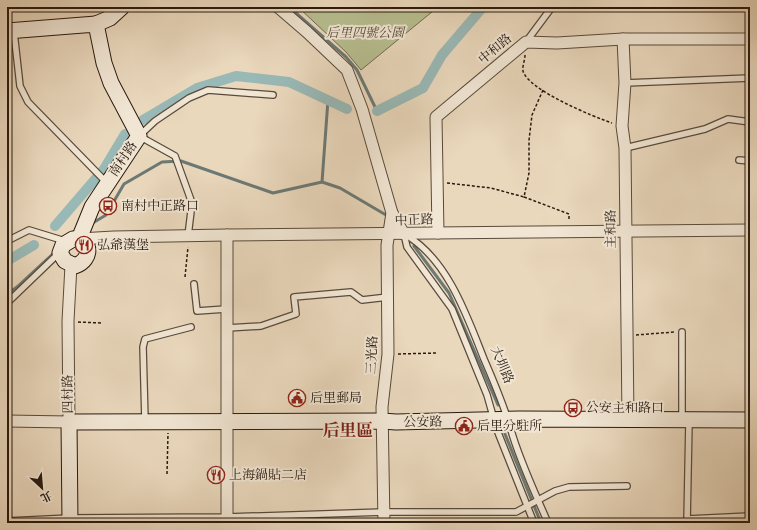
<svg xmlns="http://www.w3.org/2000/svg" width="757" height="530" font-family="'Libre Bodoni','Noto Serif TC',serif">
	<rect width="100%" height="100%" fill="#ead8bd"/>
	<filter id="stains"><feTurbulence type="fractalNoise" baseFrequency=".005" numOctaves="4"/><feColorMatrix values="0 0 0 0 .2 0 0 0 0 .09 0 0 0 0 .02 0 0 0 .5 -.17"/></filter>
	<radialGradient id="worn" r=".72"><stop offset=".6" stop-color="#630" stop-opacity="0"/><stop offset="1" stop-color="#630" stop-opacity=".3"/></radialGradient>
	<polygon fill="#b7be90" stroke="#706c50" points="298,7 438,7 361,70 346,52"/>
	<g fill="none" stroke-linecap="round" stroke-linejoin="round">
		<g stroke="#6c7974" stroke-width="3">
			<polyline points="289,7 346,57 357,70 377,111"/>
			<polyline points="322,182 328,100"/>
			<polyline points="91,224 106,215 124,184 162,162 181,161 273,193 322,182 340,188 386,215"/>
			<polyline points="414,246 449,293 498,405"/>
			<polyline points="7,294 17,287 55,252"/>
			<polyline points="505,434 541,523"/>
		</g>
		<g stroke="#99b9b7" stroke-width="10">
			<polyline points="377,111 423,88 442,55 483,7"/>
			<polyline points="143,120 197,88 236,76 289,82 347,109"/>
			<polyline points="55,226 104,169 125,134"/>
			<polyline points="7,261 34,245"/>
		</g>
		<defs>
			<g id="lane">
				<polyline points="14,32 20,86 28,102 107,183"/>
				<polyline points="526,42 552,7"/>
				<polyline points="625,83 750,78"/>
				<polyline points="625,148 705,129 728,119 750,122"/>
				<polyline points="739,160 750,161"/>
				<polyline points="404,234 407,247 452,309 487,395 497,430 534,523"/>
				<path d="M406 235C448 260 467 316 484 359 494 382 504 405 511 430 519 459 536 495 548 523"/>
				<polyline points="188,236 192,203 175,156 139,136 155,121 189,98 208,90 273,95"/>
				<polyline points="7,241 29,230 65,241"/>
				<polyline points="194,284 197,311 226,309"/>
				<polyline points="7,303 59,253"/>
				<polyline points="227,328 261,326 296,314 294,297 351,292 362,300 388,297"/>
				<polyline points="682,332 682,419"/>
				<polyline points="145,421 143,347 145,339 191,327"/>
				<polyline points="687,519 750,516"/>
				<polyline points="7,521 70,518 227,517 384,512 516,512 555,491 569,487 627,486"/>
				<polyline points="687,523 689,421"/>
			</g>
			<g id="street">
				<polyline points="278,7 307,32 347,70 362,109 392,213 404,234"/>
				<polyline points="623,39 625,83 622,126 625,148 628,420"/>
				<polyline points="438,233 436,117 526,42 557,43 623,39 750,39"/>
				<polyline points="227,235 227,523"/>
				<polyline points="79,239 114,237 227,235 750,230"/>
				<polyline points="7,421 69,422 68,321 71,265"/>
				<polyline points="384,523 382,407 388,354 387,245 392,213"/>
			</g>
			<g id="secondary">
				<polyline points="96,24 110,18 122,7"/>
				<polyline points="7,31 96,24 104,63 111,83 139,136 92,207 79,239"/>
				<path d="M73 239C92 237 93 260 75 266L65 261 60 253 63 245Z"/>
				<polyline points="70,523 69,422 382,421 396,422 519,419 750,420"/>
			</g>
		</defs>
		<use href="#lane" stroke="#594a3b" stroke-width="8"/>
		<use href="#street" stroke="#594a3b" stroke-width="13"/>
		<use href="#secondary" stroke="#291a10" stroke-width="17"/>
		<g stroke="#291a10" stroke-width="1.5" stroke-dasharray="3 2" stroke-linecap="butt">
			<path d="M525 55C525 60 522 67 523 71 528 90 594 117 612 123"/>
			<polyline points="543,90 532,115 529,140 529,173 524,197 569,214 569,221"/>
			<polyline points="447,183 491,188 524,197"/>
			<polyline points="185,277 188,247"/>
			<polyline points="78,322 101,323"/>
			<polyline points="636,335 675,332"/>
			<polyline points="398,354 436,353"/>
			<polyline points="167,474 168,433"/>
		</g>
		<use href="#lane" stroke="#f1e6d4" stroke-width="5.5"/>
		<use href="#street" stroke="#f1e6d4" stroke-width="11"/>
		<use href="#secondary" stroke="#f1e6d4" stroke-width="15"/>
	</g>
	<defs>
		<symbol id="bus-ring" viewBox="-11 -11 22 22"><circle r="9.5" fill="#f1e6d4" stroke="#8f2418" stroke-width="1.5"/><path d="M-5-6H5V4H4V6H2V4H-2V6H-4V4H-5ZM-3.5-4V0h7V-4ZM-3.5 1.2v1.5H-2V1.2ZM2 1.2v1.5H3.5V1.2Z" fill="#8f2418"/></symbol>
		<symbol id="restaurant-ring" viewBox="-11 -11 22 22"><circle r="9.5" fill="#f1e6d4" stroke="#8f2418" stroke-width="1.5"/><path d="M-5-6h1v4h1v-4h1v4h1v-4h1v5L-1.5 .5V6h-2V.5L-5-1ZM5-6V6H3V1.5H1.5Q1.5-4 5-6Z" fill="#8f2418"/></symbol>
		<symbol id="civic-ring" viewBox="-11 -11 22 22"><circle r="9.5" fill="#f1e6d4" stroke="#8f2418" stroke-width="1.5"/><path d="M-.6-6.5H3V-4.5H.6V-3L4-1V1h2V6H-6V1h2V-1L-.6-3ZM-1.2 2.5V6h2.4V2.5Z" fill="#8f2418"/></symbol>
	</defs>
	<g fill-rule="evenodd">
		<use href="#bus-ring" x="98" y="196" width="20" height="20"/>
		<use href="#restaurant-ring" x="74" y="235" width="20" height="20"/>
		<use href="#civic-ring" x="287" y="388" width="20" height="20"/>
		<use href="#bus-ring" x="563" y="398" width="20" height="20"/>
		<use href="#civic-ring" x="454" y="416" width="20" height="20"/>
		<use href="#restaurant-ring" x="206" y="465" width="20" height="20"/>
	</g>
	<g text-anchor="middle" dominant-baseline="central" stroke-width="4" stroke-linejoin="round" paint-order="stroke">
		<g font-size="13" font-style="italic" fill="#544b36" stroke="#f1e6d4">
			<text x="365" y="33">后里四號公園</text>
		</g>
		<g font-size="13" fill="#291a10" stroke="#f1e6d4">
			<text transform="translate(495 49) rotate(-40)">中和路</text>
			<text transform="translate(123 159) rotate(-56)">南村路</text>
			<text transform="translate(414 220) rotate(-2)">中正路</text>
			<text transform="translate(611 229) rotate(-90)">主和路</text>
			<text transform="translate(372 355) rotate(-87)">三光路</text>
			<text transform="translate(502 365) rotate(67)">大圳路</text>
			<text transform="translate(68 394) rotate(-91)">四村路</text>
			<text transform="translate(423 422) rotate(-1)">公安路</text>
		</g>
		<g font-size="13" fill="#291a10" stroke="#f1e6d4" text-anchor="start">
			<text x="121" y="206">南村中正路口</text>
			<text x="97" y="245">弘爺漢堡</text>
			<text x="310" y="398">后里郵局</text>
			<text x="586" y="408">公安主和路口</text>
			<text x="477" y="426">后里分駐所</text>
			<text x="229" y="475">上海鍋貼二店</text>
		</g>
		<g font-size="17" font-weight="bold" fill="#7a1f14" stroke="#f1e6d4">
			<text x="348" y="431">后里區</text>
		</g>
	</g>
	<rect width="757" height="530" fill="none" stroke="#ead8bd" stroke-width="24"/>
	<rect x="8" y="8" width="741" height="514" fill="none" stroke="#291a10" stroke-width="2"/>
	<rect x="12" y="12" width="733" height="506" fill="none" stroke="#291a10"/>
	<g transform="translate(42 488) rotate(154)" stroke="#f1e6d4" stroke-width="3" paint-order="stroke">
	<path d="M0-3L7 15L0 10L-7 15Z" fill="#291a10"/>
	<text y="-6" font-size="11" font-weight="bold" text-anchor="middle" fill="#291a10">北</text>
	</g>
	<rect width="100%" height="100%" filter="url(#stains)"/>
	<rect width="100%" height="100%" fill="url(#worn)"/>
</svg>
